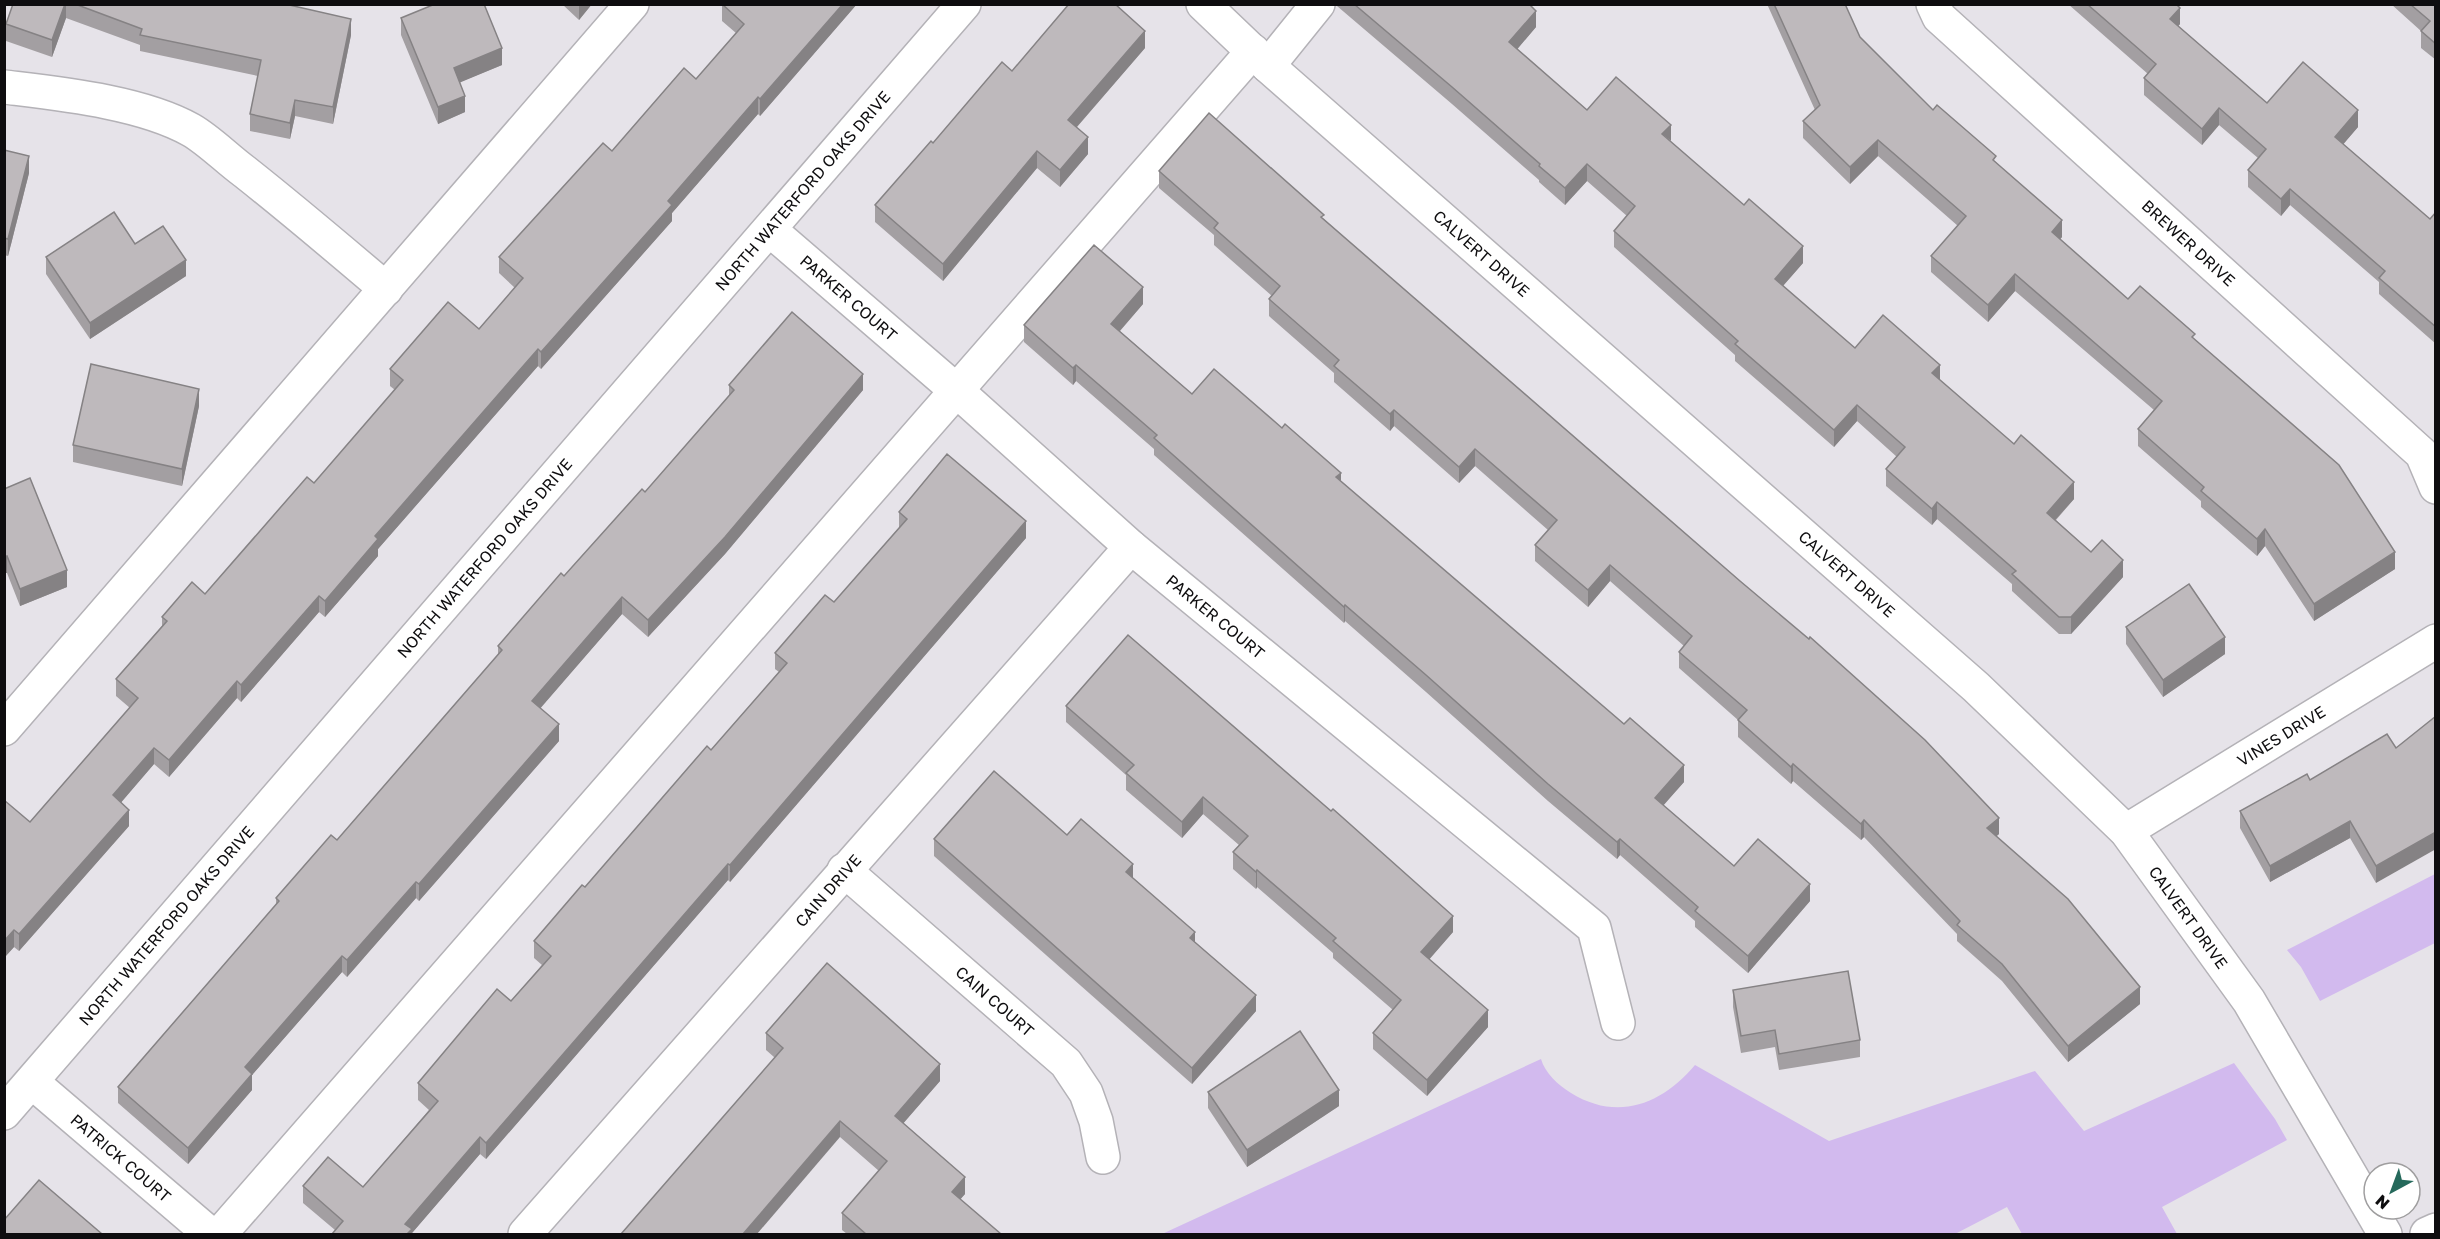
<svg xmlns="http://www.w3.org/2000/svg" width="2440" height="1239" font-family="'Golos Text',sans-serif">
	<rect width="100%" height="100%" fill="#e6e3e9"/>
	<g fill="#d2baee">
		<polygon points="2435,874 2435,943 2320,1001 2301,967 2287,950"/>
		<path d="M1541 1059C1545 1073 1558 1085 1571 1093 1618 1122 1662 1104 1695 1065L1829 1141 2035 1071 2084 1131 2234 1063 2275 1119 2287 1140 2162 1207 2177 1234H2022L2007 1207 1955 1234H1162Z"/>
	</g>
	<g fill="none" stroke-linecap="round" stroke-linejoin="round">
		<defs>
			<g id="minor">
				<path id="s1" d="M1203 4 1268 66 1976 687 2126 831 2249 1001 2385 1234"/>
				<path id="s2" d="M1933 4 1939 17 2422 454 2436 487"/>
				<polyline points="1268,66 1318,4"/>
				<path d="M4 87C61 94 141 102 191 130 210 141 227 159 245 172 293 210 339 249 386 289"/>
				<path id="s3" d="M770 230 957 391 1131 547 1594 928 1618 1023"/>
				<polyline points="4,729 632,4"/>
				<path id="s4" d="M2126 831 2436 641"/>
				<path id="s5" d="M844 870 1066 1063 1086 1093 1096 1121 1103 1157"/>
				<path id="s6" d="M32 1082 210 1234"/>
				<path id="s7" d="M4 1113 964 4"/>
				<polyline points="220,1234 1253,51"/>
				<path id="s8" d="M525 1234 1131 547"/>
				<polyline points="2427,1234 2436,1230"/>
			</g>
		</defs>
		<use href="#minor" stroke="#b4b2b7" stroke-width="36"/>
		<use href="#minor" stroke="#fff" stroke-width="33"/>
	</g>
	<g fill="#a39fa2">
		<polygon points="13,4 285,4 351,35 333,124 295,116 290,139 250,131 250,114 258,76 140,51 140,45 66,18 52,57 6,41 6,24"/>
		<polygon points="562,4 592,4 579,20"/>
		<polygon points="722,4 857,4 760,116 758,114 672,213 672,221 541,369 538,366 378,549 378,556 325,617 319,612 241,702 237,698 169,777 154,764 121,802 129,826 19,951 14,947 4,958 30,822 130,708 116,696 116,679 162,626 162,617 205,594 314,483 395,390 390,386 390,369 479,329 515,288 499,273 499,257 612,151 696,79 736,33 722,21"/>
		<polygon points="1336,4 1529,4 1536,27 1517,49 1587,110 1671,142 1803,263 1783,286 1855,348 1940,380 2074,499 2056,520 2091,552 2123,577 2071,634 2059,634 2012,591 2012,584 1937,519 1932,525 1886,486 1886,469 1897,457 1857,421 1834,447 1735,361 1735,355 1614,247 1614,231 1627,216 1587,181 1565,205 1539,182 1539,180 1452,104 1337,6"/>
		<polygon points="1767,4 1845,4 1860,37 1933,110 1996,162 2062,237 2060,239 2128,299 2195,340 2395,569 2314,621 2265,546 2257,556 2201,507 2201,501 2138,446 2138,429 2154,410 2015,291 1988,322 1931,272 1931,256 1958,226 1878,156 1850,184 1803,138 1803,121 1815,110"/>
		<polygon points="2068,4 2176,4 2180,24 2178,26 2267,103 2358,127 2343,144 2430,219 2436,212 2436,344 2379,294 2379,282 2290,205 2281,216 2248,187 2248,170 2258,158 2219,125 2202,145 2144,95 2144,78 2148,74"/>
		<polygon points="2391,4 2436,4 2436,60 2421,48 2421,31"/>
		<polygon points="401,18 502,65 460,82 465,112 438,124 401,35"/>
		<polygon points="1145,48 1077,127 1088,154 1060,187 1037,168 943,281 875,222 875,205 1012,71"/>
		<polygon points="4,150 29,173 8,256 4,255"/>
		<polygon points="1159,171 1324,219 1999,834 1996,836 2140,1004 2068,1062 2002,981 1957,941 1957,934 1864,837 1861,840 1793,781 1791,784 1738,737 1738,720 1679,668 1679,652 1684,646 1610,581 1588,607 1535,561 1535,545 1548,530 1475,466 1459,483 1394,426 1390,431 1334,382 1334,373 1269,316 1269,299 1272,296 1214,245 1214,235 1159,188"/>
		<polygon points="135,244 186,276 90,339 46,274 46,257"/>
		<polygon points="1143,304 1120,331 1192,394 1341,481 1684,782 1663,805 1734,866 1810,901 1748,973 1695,927 1695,921 1620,855 1617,859 1548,801 1426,692 1345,621 1344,623 1154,455 1154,449 1076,381 1073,385 1024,342 1024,325"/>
		<polygon points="729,385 863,390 725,554 648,637 622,614 540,708 559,741 419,901 416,898 347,977 342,972 252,1075 252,1090 188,1164 118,1103 118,1087 276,905 276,898 337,840 498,655 498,646 645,492 729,396"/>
		<polygon points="199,406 182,486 73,462 73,445"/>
		<polygon points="4,489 67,587 20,606 7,573 4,573"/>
		<polygon points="899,512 1026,538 730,882 728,880 486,1159 480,1154 412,1233 412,1234 335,1230 303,1203 303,1186 363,1187 429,1110 418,1100 418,1083 511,1001 542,965 534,958 534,941 585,887 711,750 779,672 775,669 775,653 834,602 899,528"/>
		<polygon points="2126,627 2225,654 2163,697 2126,644"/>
		<polygon points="1066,706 1453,932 1429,959 1488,1027 1427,1096 1373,1049 1373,1033 1393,1010 1333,958 1333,953 1257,887 1256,889 1233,869 1233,852 1239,845 1203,814 1182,838 1126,790 1126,775 1066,722"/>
		<polygon points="2387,734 2376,883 2350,838 2270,882 2240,828 2240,811 2310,780"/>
		<polygon points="1067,835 1133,878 1195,942 1256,1011 1192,1084 934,856 934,839"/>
		<polygon points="1733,990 1860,1040 1860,1057 1779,1070 1775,1047 1741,1053 1733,1007"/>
		<polygon points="766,1033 940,1081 903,1123 965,1194 960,1199 1001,1234 847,1234 842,1230 842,1213 879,1171 840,1137 774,1057 766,1050"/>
		<polygon points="1208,1092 1339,1106 1247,1167 1208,1108"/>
	</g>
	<g fill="#858284">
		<polygon points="65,4 66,4 66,18 52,57 52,40"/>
		<polygon points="579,4 592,4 579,20"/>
		<polygon points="843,4 857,4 760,116 760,99"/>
		<polygon points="2180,8 2180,24 2170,36 2170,19"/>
		<polygon points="1536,11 1536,27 1509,59 1509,42"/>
		<polygon points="351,19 351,35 333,124 333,107"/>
		<polygon points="1145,31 1145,48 1068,137 1068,120"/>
		<polygon points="502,48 502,65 454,85 454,68"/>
		<polygon points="465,96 465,112 438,124 438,107"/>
		<polygon points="758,97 758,114 672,213 672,221 541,369 541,352 668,201"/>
		<polygon points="295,100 295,116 290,139 290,123"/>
		<polygon points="2219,108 2219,125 2202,145 2202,129"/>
		<polygon points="2358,110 2358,127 2335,154 2335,137"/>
		<polygon points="1671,125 1671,141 1662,134"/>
		<polygon points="1088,137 1088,154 1060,187 1060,170"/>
		<polygon points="1878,140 1878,156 1850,184 1850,167"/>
		<polygon points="1037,151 1037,168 943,281 943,264"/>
		<polygon points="29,156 29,173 8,256 8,239"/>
		<polygon points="1587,164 1587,181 1565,205 1565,188"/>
		<polygon points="2290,189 2290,205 2281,216 2281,199"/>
		<polygon points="2062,220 2062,237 2052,249 2052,232"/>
		<polygon points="1803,246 1803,263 1775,295 1775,279"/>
		<polygon points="186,260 186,276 90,339 90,323"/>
		<polygon points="2015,274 2015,291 1988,322 1988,305"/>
		<polygon points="1143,287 1143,304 1111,341 1111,324"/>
		<polygon points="538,349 538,366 378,549 378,556 325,617 325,601 375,536"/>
		<polygon points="1076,365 1076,381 1073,385 1073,368"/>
		<polygon points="1940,365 1940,381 1932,373"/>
		<polygon points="863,374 863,390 725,554 648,637 648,620"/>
		<polygon points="199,389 199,406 182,486 182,469"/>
		<polygon points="1857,405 1857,421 1834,447 1834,430"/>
		<polygon points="1394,410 1394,426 1390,431 1390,414"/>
		<polygon points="1475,449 1475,466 1459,483 1459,467"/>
		<polygon points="1341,473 1341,489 1336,477"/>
		<polygon points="2074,482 2074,499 2047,529 2047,513"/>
		<polygon points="1937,502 1937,519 1932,525 1932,509"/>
		<polygon points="1026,521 1026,538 730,882 730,865"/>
		<polygon points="2265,529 2265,546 2257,556 2257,539"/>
		<polygon points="2395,552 2395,569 2314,621 2314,604"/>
		<polygon points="7,556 7,573 4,573 4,557"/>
		<polygon points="2123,560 2123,577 2071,634 2071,617"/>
		<polygon points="1610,565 1610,581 1588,607 1588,590"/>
		<polygon points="67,570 67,587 20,606 20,589"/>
		<polygon points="319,596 319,612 241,702 241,685"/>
		<polygon points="622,597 622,614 532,718 532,701"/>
		<polygon points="1345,605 1345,621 1344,623 1344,607"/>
		<polygon points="2225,637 2225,654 2163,697 2163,680"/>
		<polygon points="237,681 237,698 169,777 169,760"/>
		<polygon points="559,724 559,741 419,901 419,884"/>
		<polygon points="154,748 154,764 113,812 113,795"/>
		<polygon points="1793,764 1793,781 1791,784 1791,767"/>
		<polygon points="1684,765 1684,782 1655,815 1655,798"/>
		<polygon points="1203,797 1203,814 1182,838 1182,822"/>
		<polygon points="129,810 129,826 19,951 19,934"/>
		<polygon points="1999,818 1999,834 1987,845 1987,828"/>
		<polygon points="1864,820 1864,837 1861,840 1861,824"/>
		<polygon points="2350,821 2350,838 2270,882 2270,866"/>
		<polygon points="2436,832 2436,849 2376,883 2376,866"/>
		<polygon points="1620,839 1620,855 1617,859 1617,842"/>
		<polygon points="728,864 728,880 486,1159 486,1143"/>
		<polygon points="1133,864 1133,881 1126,872"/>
		<polygon points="1257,870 1257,887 1256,889 1256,872"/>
		<polygon points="416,882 416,898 347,977 347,960"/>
		<polygon points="1810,884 1810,901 1748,973 1748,956"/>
		<polygon points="1453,916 1453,932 1421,969 1421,952"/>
		<polygon points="14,930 14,947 4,958 4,941"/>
		<polygon points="1195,932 1195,949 1190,938"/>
		<polygon points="342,956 342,972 252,1075 252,1090 188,1164 188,1148 245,1067"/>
		<polygon points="2140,987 2140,1004 2068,1062 2068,1046"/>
		<polygon points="1256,995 1256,1011 1192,1084 1192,1068"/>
		<polygon points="1488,1010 1488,1027 1427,1096 1427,1080"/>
		<polygon points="940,1064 940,1081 895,1133 895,1116"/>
		<polygon points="1339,1090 1339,1106 1247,1167 1247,1150"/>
		<polygon points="840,1121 840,1137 757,1234 743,1234"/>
		<polygon points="480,1137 480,1154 412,1233 412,1234 405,1234 405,1224"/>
		<polygon points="965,1177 965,1194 952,1209 952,1192"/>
	</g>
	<g fill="#beb9bc" stroke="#858284" stroke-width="1.5">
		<polygon points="13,4 65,4 52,40 6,24"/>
		<polygon points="75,4 285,4 351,19 333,107 295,100 290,123 250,114 261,60 140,35 142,29"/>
		<polygon points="435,4 484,4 502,48 454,68 465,96 438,107 401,18"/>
		<polygon points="722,4 843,4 760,99 758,97 668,201 672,205 541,352 538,349 375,536 378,539 325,601 319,596 241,685 237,681 169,760 154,748 113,795 129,810 19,934 14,930 4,941 4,800 30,822 138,698 116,679 167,621 162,617 192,582 205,594 307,477 314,483 403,380 390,369 448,302 479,329 523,278 499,257 603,143 612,151 684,68 696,79 744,24"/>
		<polygon points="1069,4 1115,4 1145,31 1068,120 1088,137 1060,170 1037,151 943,264 875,205 931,141 933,143 1002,62 1012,71"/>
		<polygon points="1354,4 1529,4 1536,11 1509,42 1587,110 1616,77 1671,125 1662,134 1744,205 1749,199 1803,246 1775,279 1855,348 1883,315 1940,365 1932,373 2014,444 2021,435 2074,482 2047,513 2091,552 2102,540 2123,560 2071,617 2059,617 2012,574 2016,571 1937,502 1932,509 1886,469 1905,447 1857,405 1834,430 1735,344 1738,341 1614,231 1635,206 1587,164 1565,188 1539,166 1540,164 1452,87"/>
		<polygon points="1774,4 1845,4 1860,37 1933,110 1937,105 1996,156 1993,160 2062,220 2052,232 2128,299 2140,286 2195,334 2192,337 2339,465 2395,552 2314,604 2265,529 2257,539 2201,491 2204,487 2138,429 2162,401 2015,274 1988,305 1931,256 1966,216 1878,140 1850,167 1803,121 1820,105"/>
		<polygon points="2087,4 2176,4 2180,8 2170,19 2267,103 2303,62 2358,110 2335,137 2430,219 2436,212 2436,327 2379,278 2385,271 2290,189 2281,199 2248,170 2266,149 2219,108 2202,129 2144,78 2156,64"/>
		<polygon points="2410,4 2436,4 2436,44 2421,31 2430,21"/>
		<polygon points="1209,113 1324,215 1321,217 1740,581 1809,639 1810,637 1925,740 1999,818 1987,828 2068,899 2140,987 2068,1046 2002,964 1957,925 1960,921 1864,820 1861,824 1793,764 1791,767 1738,720 1747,710 1679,652 1692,636 1610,565 1588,590 1535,545 1557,520 1475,449 1459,467 1394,410 1390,414 1334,366 1339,360 1269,299 1280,286 1214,228 1218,223 1159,171"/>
		<polygon points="4,150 29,156 8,239 4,238"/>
		<polygon points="114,212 135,244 163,226 186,260 90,323 46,257"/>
		<polygon points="1094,245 1143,287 1111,324 1192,394 1214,369 1282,428 1285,424 1341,473 1336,477 1624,724 1630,718 1684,765 1655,798 1734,866 1758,839 1810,884 1748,956 1695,911 1698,907 1620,839 1617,842 1548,784 1426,675 1345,605 1344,607 1154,438 1157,435 1076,365 1073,368 1024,325"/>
		<polygon points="792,312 863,374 725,537 648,620 622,597 532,701 559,724 419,884 416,882 347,960 342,956 245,1067 252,1074 188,1148 118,1087 279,901 276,898 331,835 337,840 502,650 498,646 561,573 564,576 642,489 645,492 734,390 729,385"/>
		<polygon points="91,364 199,389 182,469 73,445"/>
		<polygon points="947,454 1026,521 730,865 728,864 486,1143 480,1137 405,1224 412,1229 407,1234 332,1234 343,1221 303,1186 328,1157 363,1187 438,1101 418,1083 497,989 511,1001 551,956 534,941 582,885 585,887 707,746 711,750 787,663 775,653 825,595 834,602 907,519 899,512"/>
		<polygon points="30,478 67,570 20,589 7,556 4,557 4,489"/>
		<polygon points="2189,584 2225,637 2163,680 2126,627"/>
		<polygon points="1128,635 1331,811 1333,809 1453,916 1421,952 1488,1010 1427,1080 1373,1033 1401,1000 1333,941 1336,938 1257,870 1256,872 1233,852 1248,836 1203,797 1182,822 1126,773 1134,765 1066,706"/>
		<polygon points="2436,716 2436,832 2376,866 2350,821 2270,866 2240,811 2307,774 2310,780 2387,734 2396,748"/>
		<polygon points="994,771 1067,835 1081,819 1133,864 1126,872 1195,932 1190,938 1256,995 1192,1068 934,839"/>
		<polygon points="827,963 940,1064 895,1116 965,1177 952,1192 1001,1234 866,1234 842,1213 887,1161 840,1121 743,1234 621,1234 783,1048 766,1033"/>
		<polygon points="1848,971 1860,1040 1779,1054 1775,1030 1741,1036 1733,990"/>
		<polygon points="1300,1031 1339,1090 1247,1150 1208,1092"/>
		<polygon points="39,1180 102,1234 4,1234 4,1220"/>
	</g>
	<g text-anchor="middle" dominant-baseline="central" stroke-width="6" stroke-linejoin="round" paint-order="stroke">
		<g font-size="16" fill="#0e0d0f" stroke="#fff">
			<text stroke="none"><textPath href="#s7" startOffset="1220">NORTH WATERFORD OAKS DRIVE</textPath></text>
			<text stroke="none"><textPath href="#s2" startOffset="351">BREWER DRIVE</textPath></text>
			<text stroke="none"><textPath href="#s1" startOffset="374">CALVERT DRIVE</textPath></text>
			<text stroke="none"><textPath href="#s3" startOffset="104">PARKER COURT</textPath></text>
			<text stroke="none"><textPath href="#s7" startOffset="734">NORTH WATERFORD OAKS DRIVE</textPath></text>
			<text stroke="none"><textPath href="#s1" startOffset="860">CALVERT DRIVE</textPath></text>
			<text stroke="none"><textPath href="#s3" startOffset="590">PARKER COURT</textPath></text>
			<text stroke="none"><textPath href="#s4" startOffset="182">VINES DRIVE</textPath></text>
			<text stroke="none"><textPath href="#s8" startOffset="458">CAIN DRIVE</textPath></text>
			<text stroke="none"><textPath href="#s1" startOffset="1346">CALVERT DRIVE</textPath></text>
			<text stroke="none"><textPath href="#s7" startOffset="248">NORTH WATERFORD OAKS DRIVE</textPath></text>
			<text stroke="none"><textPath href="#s5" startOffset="200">CAIN COURT</textPath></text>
			<text stroke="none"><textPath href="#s6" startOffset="117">PATRICK COURT</textPath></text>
		</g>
	</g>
	<rect width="2440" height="1239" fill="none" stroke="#0e0d0f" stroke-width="12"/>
	<g transform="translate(2392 1191) rotate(221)"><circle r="28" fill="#ffffff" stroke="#9f9e9f" stroke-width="1.5"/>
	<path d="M0-4.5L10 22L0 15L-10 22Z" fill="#25695b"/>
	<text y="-9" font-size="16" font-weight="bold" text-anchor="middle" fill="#0e0d0f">N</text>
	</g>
</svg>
